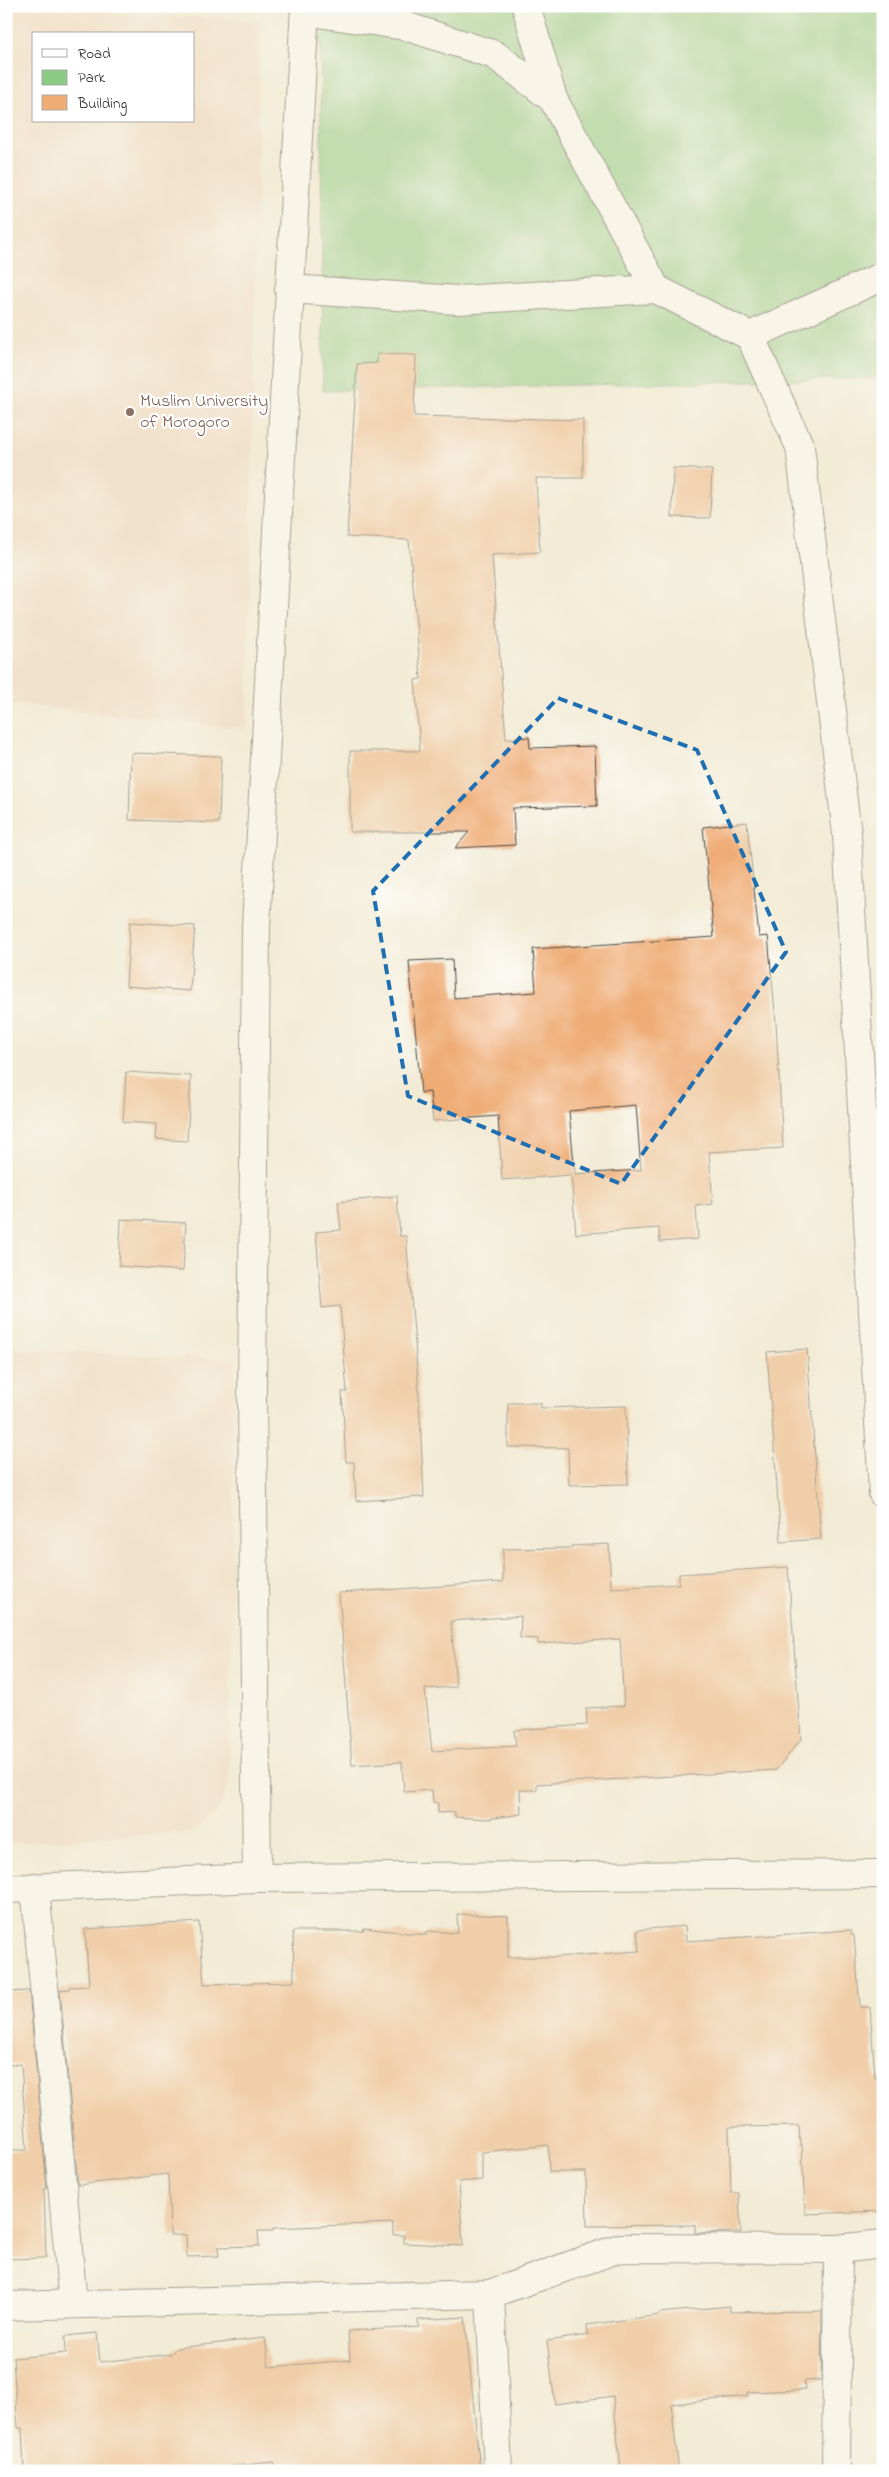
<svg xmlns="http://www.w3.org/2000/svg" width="889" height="2477" font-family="'Indie Flower',sans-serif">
	<rect width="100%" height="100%" fill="#fff"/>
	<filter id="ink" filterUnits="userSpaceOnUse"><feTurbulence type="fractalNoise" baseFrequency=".02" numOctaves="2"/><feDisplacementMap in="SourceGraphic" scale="10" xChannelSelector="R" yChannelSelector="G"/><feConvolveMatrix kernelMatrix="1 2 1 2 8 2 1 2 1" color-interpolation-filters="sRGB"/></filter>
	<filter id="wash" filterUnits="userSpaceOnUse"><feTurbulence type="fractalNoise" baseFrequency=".0096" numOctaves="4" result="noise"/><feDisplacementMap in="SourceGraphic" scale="20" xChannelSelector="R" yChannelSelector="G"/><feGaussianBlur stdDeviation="1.12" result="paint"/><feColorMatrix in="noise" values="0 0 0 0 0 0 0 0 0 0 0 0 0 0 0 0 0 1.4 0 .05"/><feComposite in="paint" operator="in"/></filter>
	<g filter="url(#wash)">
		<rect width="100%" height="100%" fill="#f2ebd5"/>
		<g fill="#f0d5bc" fill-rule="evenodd">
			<path d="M6 7 260 21 247 729 6 703ZM34 34H194V121H34Z"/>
			<polygon points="6,1348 235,1360 229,1782 219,1810 192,1832 6,1843"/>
		</g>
		<polygon fill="#8bcb83" stroke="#5b7b57" points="320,6 883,6 883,378 323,391"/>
		<g id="blocks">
			<g fill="#efac75" fill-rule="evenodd">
				<polygon points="377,354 416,355 414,416 583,420 583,478 536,478 540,552 492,555 506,739 529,737 530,748 595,746 597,806 513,808 515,845 455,848 469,832 350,832 350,751 420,751 415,680 421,679 409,540 347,537 357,364 377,363"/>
				<polygon points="673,468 712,470 710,518 672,517"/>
				<polygon points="131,753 221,756 219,823 129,820"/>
				<path d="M747 822 759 937 768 936 776 1023 783 1148 709 1152 713 1204 696 1206 698 1239 660 1242 659 1228 576 1234 571 1175 502 1180 498 1116 433 1121 430 1092 421 1093 409 961 452 959 454 998 536 992 533 949 714 937 703 827ZM636 1105 641 1170 575 1174 569 1111Z"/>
				<polygon points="130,922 195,926 190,991 126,986"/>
				<polygon points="126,1072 191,1076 187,1141 156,1139 157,1124 123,1122"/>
				<polygon points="397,1196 400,1236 406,1236 418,1380 424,1497 356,1501 354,1462 346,1462 342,1392 347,1392 340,1306 322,1308 316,1232 341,1230 338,1202"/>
				<polygon points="121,1219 186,1223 183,1271 119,1266"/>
				<polygon points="807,1349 821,1539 781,1542 767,1352"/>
				<polygon points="508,1403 541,1403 541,1408 626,1406 628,1484 569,1485 568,1448 508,1447"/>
				<path d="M609 1544 611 1588 679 1584V1574L788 1567 801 1739 776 1770 537 1784V1790H520L521 1814 487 1819 455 1817V1812L438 1813V1803L433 1802 432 1790 404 1792 402 1762 352 1765 339 1593 503 1582V1549L572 1548 571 1546ZM521 1616 520 1638 538 1639V1644L620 1639 624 1706 586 1708 587 1725 514 1730 516 1746 432 1751 425 1689 456 1687 451 1621Z"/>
				<polygon points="457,1914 508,1916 508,1957 556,1957 639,1951 637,1930 685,1926 686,1941 851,1930 851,1935 854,1935 860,2007 870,2007 875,2078 883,2078 883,2211 805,2214 802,2145 800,2145 799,2126 729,2127 731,2193 739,2193 741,2232 695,2233 695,2225 587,2226 586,2172 549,2172 548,2145 482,2152 482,2180 459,2182 463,2246 404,2243 404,2235 393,2235 393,2223 273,2228 273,2231 258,2231 259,2246 218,2247 219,2256 187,2257 186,2235 170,2235 168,2174 78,2185 60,1990 69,1989 69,1987 89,1986 85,1929 199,1922 204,1984 294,1982 293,1931 363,1931 364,1928 426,1935 426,1931 458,1933"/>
				<polygon points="29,1991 47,2188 44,2189 46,2258 6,2259 6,2150 27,2150 21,2064 6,2065 6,1992"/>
				<polygon points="730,2306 730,2312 822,2311 821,2380 804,2381 805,2390 747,2392 748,2396 671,2404 679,2471 621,2471 613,2396 555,2404 547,2341 588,2335 587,2325 659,2315 659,2313"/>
				<polygon points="465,2317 480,2471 274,2471 273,2462 187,2471 24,2471 22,2428 18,2428 13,2358 66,2353 65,2336 97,2333 100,2362 171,2354 176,2348 265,2338 269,2367 350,2360 348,2331 419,2327 418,2320"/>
			</g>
		</g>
	</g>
	<g filter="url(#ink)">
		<use href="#blocks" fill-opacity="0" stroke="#494844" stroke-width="1"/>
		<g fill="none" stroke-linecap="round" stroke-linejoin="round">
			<defs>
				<g id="minor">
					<polyline points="526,6 553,99 656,289"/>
					<polyline points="305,11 405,26 495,55 553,99"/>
					<polyline points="289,289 458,300 656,289 750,336 883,276"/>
					<polyline points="750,336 800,447 847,834 883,1494"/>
					<polyline points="257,1878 252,1398 256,927 305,6"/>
					<polyline points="35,1887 73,2304"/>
					<polyline points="6,1889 257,1878 883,1874"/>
					<polyline points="490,2294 498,2471"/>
					<polyline points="6,2306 490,2294 620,2248 838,2249 883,2244"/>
					<polyline points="836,2471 838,2249"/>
				</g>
			</defs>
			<use href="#minor" stroke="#494844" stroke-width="30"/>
			<use href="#minor" stroke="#fff" stroke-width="28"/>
		</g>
	</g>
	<path d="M0 0H889V2477H0ZM558 698 697 750 786 952 621 1184 408 1096 373 891Z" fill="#f2ebd5" fill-opacity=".55" fill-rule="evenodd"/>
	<path fill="none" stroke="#1f6fb2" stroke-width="4" stroke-dasharray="10 6" stroke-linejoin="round" d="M558 698 697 750 786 952 621 1184 408 1096 373 891Z"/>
	<circle fill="#8d6e63" stroke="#fff" stroke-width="2" cx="130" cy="412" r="5"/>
	<g text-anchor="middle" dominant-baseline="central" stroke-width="4.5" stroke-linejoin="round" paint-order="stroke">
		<g font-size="18" fill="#785e54" stroke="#fff" text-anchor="start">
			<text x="140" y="402">Muslim University<tspan x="140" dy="21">of Morogoro</tspan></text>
		</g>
	</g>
	<rect width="889" height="2477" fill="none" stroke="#fff" stroke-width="25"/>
	<rect x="32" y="32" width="162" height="90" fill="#ffffff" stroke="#aaaaaa"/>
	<rect x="42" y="49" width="25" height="8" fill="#ffffff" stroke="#aaaaaa"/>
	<text x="78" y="58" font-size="15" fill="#2b2b2b">Road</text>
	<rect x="42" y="70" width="25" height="15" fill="#8bcb83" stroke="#aaaaaa"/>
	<text x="78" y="82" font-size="15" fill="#2b2b2b">Park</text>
	<rect x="42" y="95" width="25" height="15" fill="#efac75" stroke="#aaaaaa"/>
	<text x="78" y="108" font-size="15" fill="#2b2b2b">Building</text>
</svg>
